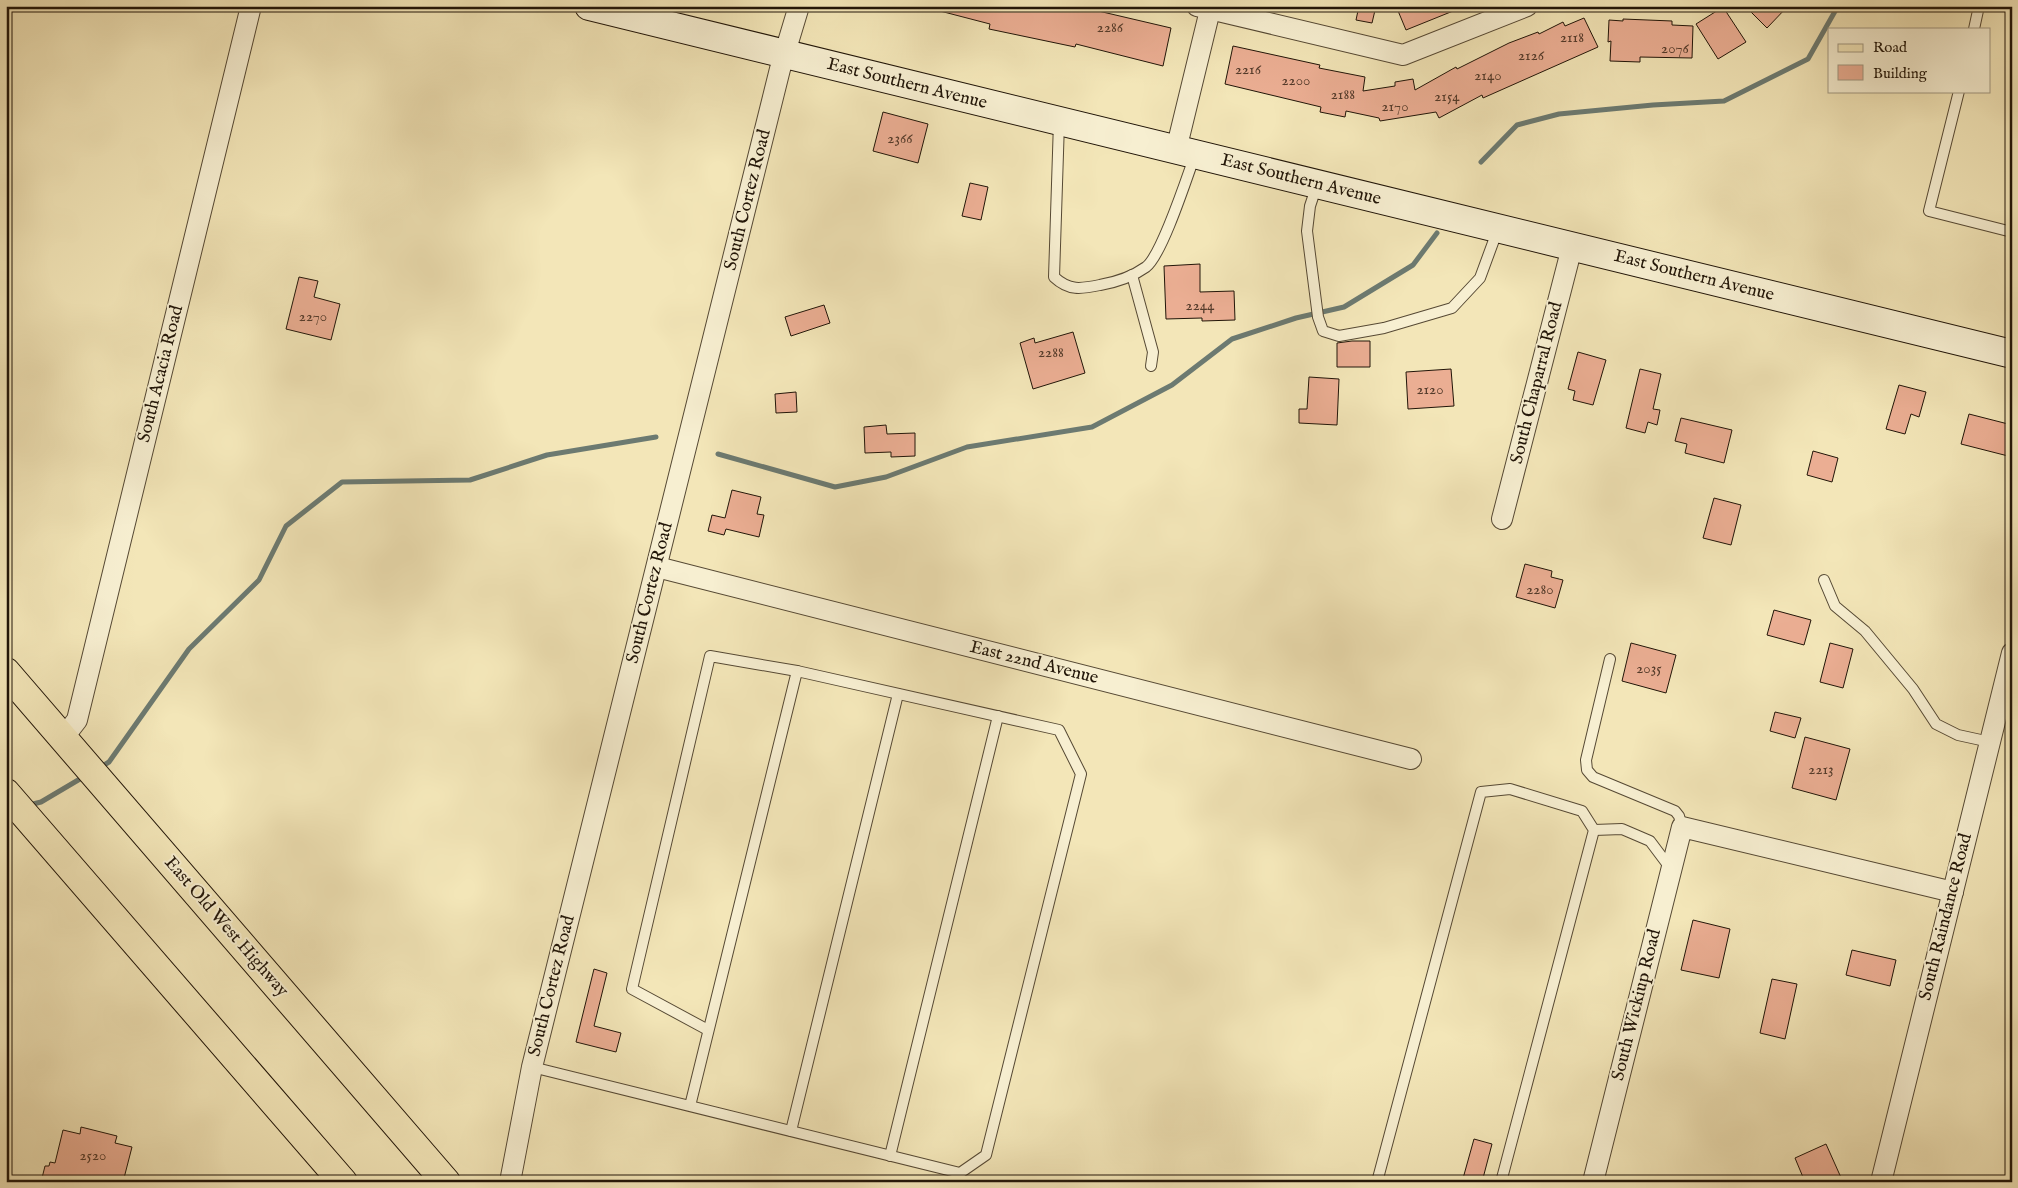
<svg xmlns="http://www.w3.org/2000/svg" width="2018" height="1188" font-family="'IM FELL English',serif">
	<rect width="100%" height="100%" fill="#f3e6b8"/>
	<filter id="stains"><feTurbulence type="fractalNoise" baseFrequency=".004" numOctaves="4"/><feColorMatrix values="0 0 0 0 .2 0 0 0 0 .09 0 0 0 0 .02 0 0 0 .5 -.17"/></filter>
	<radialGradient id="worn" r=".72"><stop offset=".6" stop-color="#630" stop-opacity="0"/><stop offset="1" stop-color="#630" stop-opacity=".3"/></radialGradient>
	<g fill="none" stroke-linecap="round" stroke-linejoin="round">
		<g stroke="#6c7a71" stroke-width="5">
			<polyline points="1481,162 1517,125 1559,114 1653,105 1724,101 1808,59 1838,6"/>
			<polyline points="718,454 835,487 886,477 967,447 1092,427 1172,385 1232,339 1296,318 1344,307 1413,265 1437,233"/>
			<polyline points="99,768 109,762 189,649 259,580 286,526 342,482 470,480 547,455 656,437"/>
			<polyline points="29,805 41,802 85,776"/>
		</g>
	</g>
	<g fill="#ebae93" stroke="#211508">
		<polygon points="941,6 1077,6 1171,28 1163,66 1076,44 1075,47 989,29 990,24 940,11"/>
		<polygon points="1359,6 1376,6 1372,23 1356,20"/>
		<polygon points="1396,6 1463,6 1463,7 1406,30"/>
		<polygon points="1745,6 1788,6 1767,28"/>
		<polygon points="1723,7 1746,42 1718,59 1696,24"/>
		<polygon points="1584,18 1598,47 1483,98 1482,95 1439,118 1436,112 1380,121 1379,118 1346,111 1345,117 1320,112 1321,107 1225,84 1233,46 1320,65 1319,68 1365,77 1363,91 1395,86 1395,82 1413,79 1415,90 1456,67 1457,69 1509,43 1538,32 1539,34 1563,22 1565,26"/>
		<polygon points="1623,19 1672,21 1672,25 1693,26 1692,58 1640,57 1640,62 1610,61 1611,41 1608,42 1609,20 1623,21"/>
		<polygon points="883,112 928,124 918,163 873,151"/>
		<polygon points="970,183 988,187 981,220 962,216"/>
		<polygon points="1200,264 1200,292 1234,291 1235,320 1202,321 1202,318 1166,319 1164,266"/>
		<polygon points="299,277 318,281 314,297 340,304 331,340 286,329"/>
		<polygon points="824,305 830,323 791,336 785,317"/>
		<polygon points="1073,332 1085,373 1033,389 1020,343 1034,338 1035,343"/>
		<polygon points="1352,341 1370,341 1370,367 1337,367 1337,343"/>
		<polygon points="1578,352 1606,360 1593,405 1573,400 1575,391 1568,389"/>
		<polygon points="1451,369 1454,406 1408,409 1406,372"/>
		<polygon points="1640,369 1661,374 1653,409 1660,410 1657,425 1648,422 1645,433 1626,428"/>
		<polygon points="1309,377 1339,379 1337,425 1299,423 1299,409 1307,409"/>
		<polygon points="1899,385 1926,392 1919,417 1911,414 1905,434 1886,429"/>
		<polygon points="796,392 797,412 776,413 775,394"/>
		<polygon points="1969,414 2012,425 2012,457 1961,444"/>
		<polygon points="1681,418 1732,430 1724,463 1685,453 1687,444 1675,441"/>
		<polygon points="886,425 887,434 915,433 915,456 891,457 891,452 865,453 864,427"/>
		<polygon points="1813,451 1838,458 1832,482 1807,475"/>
		<polygon points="732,490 761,497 757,514 764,515 759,537 726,529 724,535 708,531 712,515 725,518"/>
		<polygon points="1714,498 1741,505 1731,545 1703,538"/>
		<polygon points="1525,564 1552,571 1551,577 1563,580 1555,608 1516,597"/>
		<polygon points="1774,610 1811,620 1804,645 1767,635"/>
		<polygon points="1631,643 1676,655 1666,693 1622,681"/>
		<polygon points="1830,643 1853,649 1843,688 1820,682"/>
		<polygon points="1775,712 1801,718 1795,738 1770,731"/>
		<polygon points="1805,737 1850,749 1836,800 1792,788"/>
		<polygon points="1693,920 1730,929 1719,978 1681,970"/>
		<polygon points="1852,950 1896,960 1890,986 1846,975"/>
		<polygon points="594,969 607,973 594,1026 621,1033 616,1052 576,1042"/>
		<polygon points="1772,979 1797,984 1785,1039 1760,1033"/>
		<polygon points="81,1127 117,1136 115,1143 132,1147 123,1182 41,1182 45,1166 49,1166 50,1162 55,1163 63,1130 80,1134"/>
		<polygon points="1474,1139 1492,1144 1482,1182 1462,1182"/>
		<polygon points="1826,1144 1843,1182 1805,1182 1795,1158"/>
	</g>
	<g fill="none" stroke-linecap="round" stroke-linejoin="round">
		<defs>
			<g id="lane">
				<polyline points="1974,29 1979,6"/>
				<polyline points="1959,91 1929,211 2012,232"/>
				<path d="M1059 122 1054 277C1069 291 1081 289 1100 285 1117 282 1132 277 1146 267 1162 255 1187 177 1195 155"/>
				<polyline points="1317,185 1310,206 1307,231 1318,317 1323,331 1339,336 1384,328 1452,308 1480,278 1498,229"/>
				<polyline points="1132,275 1153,352 1151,366"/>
				<polyline points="1824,580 1835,606 1865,631 1913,689 1936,724 1958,735 1990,742"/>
				<polyline points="1610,659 1586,760 1587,770 1593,777 1675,811 1679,816 1682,827"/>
				<polyline points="1594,830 1622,829 1650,841 1671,869"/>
				<polyline points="708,1030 632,989 710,656 797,671"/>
				<polyline points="532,1067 960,1173 986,1155 1081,774 1059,730 797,671 690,1106"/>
				<polyline points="791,1131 898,694"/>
				<polyline points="890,1156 998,716"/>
				<polyline points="1377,1182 1481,792 1510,789 1582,811 1594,830 1501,1182"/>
			</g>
			<g id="street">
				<polyline points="1197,6 1403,55 1527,6"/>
				<polyline points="1176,150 1211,6"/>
				<polyline points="1502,519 1572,247"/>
				<polyline points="657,567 1411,759"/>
				<polyline points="63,738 77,720 251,6"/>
				<polyline points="510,1182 532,1067 780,69 799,6"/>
				<polyline points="1593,1182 1682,827 1953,892"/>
				<polyline points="1881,1182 2012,653"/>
			</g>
			<polyline id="secondary" points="589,6 2012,354"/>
			<g id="primary">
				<polyline points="6,672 446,1182"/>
				<polyline points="6,793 343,1182"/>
			</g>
		</defs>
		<use href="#lane" stroke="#564934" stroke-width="12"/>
		<use href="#street" stroke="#564934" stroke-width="22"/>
		<use href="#secondary" stroke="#211508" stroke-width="30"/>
		<use href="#primary" stroke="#211508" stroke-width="30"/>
		<use href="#lane" stroke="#f7efd1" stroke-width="10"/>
		<use href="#street" stroke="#f7efd1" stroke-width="20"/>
		<use href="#secondary" stroke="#f7efd1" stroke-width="28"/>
		<use href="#primary" stroke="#f3e6b8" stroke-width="28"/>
	</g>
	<g text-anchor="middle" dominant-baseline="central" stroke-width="4" stroke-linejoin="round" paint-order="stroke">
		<g font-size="15" fill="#543b2b">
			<text x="1110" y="27">2286</text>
			<text x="1572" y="37">2118</text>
			<text x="1675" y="48">2076</text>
			<text x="1531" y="55">2126</text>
			<text x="1248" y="69">2216</text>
			<text x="1488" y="75">2140</text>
			<text x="1296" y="80">2200</text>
			<text x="1343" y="94">2188</text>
			<text x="1447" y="96">2154</text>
			<text x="1395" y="106">2170</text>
			<text x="900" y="138">2366</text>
			<text x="1200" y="305">2244</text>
			<text x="313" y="316">2270</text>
			<text x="1051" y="352">2288</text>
			<text x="1430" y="389">2120</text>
			<text x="1540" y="589">2280</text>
			<text x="1649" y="668">2035</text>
			<text x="1821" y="769">2213</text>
			<text x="93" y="1155">2520</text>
		</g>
		<g font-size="18" fill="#211508" stroke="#f7efd1">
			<text transform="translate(907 84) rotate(14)">East Southern Avenue</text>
			<text transform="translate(1301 180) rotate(14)">East Southern Avenue</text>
			<text transform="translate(748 200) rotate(-76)">South Cortez Road</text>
			<text transform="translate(1694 276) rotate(14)">East Southern Avenue</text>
			<text transform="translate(161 374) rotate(-76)">South Acacia Road</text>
			<text transform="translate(1537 383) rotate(-76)">South Chaparral Road</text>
			<text transform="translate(650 593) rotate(-76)">South Cortez Road</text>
			<text transform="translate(1034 663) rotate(14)">East 22nd Avenue</text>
			<text transform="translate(1946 917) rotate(-76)">South Raindance Road</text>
			<text transform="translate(226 927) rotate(49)">East Old West Highway</text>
			<text transform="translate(552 986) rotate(-76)">South Cortez Road</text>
			<text transform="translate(1637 1005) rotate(-76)">South Wickiup Road</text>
		</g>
	</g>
	<rect width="2018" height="1188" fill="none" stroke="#f3e6b8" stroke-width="25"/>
	<rect x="8" y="8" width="2003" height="1173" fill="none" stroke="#211508" stroke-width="2.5"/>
	<rect x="12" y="12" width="1993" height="1163" fill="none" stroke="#211508"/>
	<rect x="1828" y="28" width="162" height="65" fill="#f7efd1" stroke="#a19881"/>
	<rect x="1838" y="44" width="25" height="8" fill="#f3e6b8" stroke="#a19881"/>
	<text x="1873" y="52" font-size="15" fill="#211508">Road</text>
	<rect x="1838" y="65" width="25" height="15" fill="#ebae93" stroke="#a19881"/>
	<text x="1873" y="78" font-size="15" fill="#211508">Building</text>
	<rect width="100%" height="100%" filter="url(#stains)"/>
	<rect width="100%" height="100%" fill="url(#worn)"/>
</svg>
